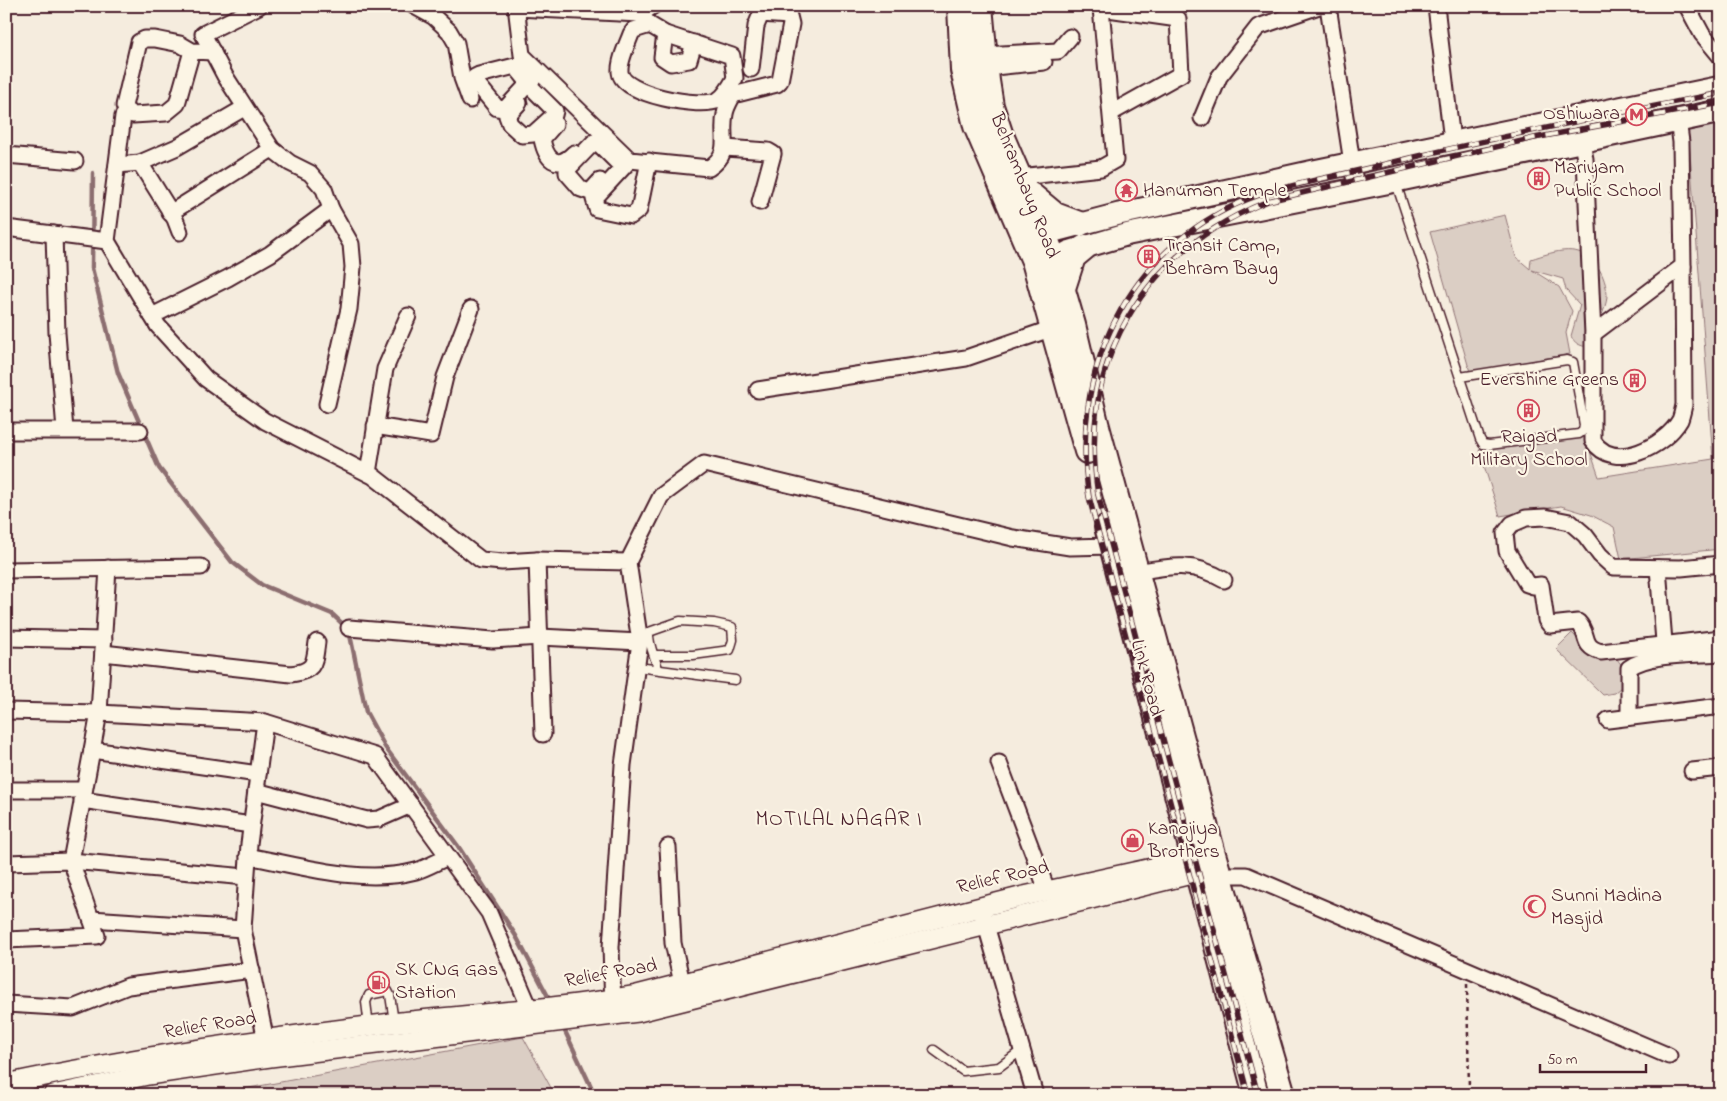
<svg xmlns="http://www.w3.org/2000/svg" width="1727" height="1101" font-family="'Indie Flower',sans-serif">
	<rect width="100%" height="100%" fill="#f5ecde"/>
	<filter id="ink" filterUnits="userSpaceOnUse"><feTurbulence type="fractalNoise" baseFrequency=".02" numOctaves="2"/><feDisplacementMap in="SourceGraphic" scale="10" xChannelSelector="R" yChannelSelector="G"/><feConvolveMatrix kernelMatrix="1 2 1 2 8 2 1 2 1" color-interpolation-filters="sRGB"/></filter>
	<g filter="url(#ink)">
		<g fill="#dbcec4" stroke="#927678">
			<polygon points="1721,121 1721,549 1621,559 1614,527 1591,515 1561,506 1500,516 1479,450 1585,436 1599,477 1713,459 1688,127"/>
			<path d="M1505 215 1516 257 1530 269 1531 259C1556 251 1581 242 1598 267 1603 275 1607 286 1607 296 1607 308 1593 335 1588 347 1580 346 1574 343 1571 336L1580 305 1566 290 1563 279 1532 270 1559 287 1572 311 1566 333 1570 354 1470 372 1430 232Z"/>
			<polygon points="1572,633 1593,655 1617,659 1623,667 1621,687 1614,693 1603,695 1556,649"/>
			<polygon points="523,1037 555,1095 211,1095"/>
		</g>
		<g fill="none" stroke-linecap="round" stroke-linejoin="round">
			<g stroke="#8c6e70" stroke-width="4.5">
				<polyline points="93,173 92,268 118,373 159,468 232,562 262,585 332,614 349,630 366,712 385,747 458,846 516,936 551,1002"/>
				<polyline points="563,1027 595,1095"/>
			</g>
			<defs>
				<g id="service">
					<polyline points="1396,183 1480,439 1483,444 1489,445 1579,434 1583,431 1584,425 1573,362 1567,360 1460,377"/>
					<path d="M655 655H693L730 650 733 640 732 627 714 623 680 621 649 632C648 645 655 656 658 669"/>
					<polyline points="638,667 735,680"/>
					<polyline points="369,1026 366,1002 369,995 388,991 390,995 394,1022"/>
					<polyline points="934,1050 963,1071 999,1067 1022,1050"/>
				</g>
				<g id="minor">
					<polyline points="259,6 203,34 225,76 272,149 290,163 310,173 324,189 331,209 351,244 353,267 349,309 327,404"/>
					<polyline points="414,6 434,17 449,31 456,43 462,78 470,100"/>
					<path d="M516 6 522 55 630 160 709 168C733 152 720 137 725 114 726 107 730 101 733 95L777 84 780 81 791 24 789 16 761 14 756 26 751 69"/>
					<polyline points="1328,6 1356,189"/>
					<polyline points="1436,6 1452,141"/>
					<polyline points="1687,6 1702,34 1721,57"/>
					<polyline points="516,8 640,14 653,6"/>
					<path d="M640 14 650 25 665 34 732 56 735 78C731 85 725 96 718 100 702 109 622 95 620 72 619 61 627 45 631 34L634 30 650 25"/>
					<polyline points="665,34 662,57 671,63 689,60 694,43"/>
					<polyline points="192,51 177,104 166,113 133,115 127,111 124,106 139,42 145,39 155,39 180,44 192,51 213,52"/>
					<polyline points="984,55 1058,51 1070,37"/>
					<polyline points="985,68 1044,62"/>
					<polyline points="529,83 515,66 479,75 475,77 475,81 497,108 505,109 539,72"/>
					<polyline points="519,103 507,116 510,124 522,135 533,134 554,115 555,111 532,88"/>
					<polyline points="123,116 107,241 158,326 206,379 265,421 373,476 481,560 502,562 537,560"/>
					<polyline points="1202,118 1219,77 1258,27 1319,6"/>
					<path d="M555 124 542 139C546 159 556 171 574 153"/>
					<polyline points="1582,143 1585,159 1593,334 1683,266 1681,142 1678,120"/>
					<polyline points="725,148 768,151 773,154 760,202"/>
					<polyline points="6,155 75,161"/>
					<polyline points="630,160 594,199 597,209 631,216 639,210 649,161"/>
					<polyline points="140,163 175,219 180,232"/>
					<polyline points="117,165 140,163 177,147 244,108"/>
					<polyline points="1020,177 1101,168 1115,160 1101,8 1178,19 1181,74 1111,113"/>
					<polyline points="600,181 590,192 581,189 567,173 567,170 594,142 597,142 617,162"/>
					<polyline points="170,213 272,149"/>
					<polyline points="6,228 107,241"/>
					<polyline points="54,234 57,333 65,430"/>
					<polyline points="152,316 228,278 270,254 331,209"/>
					<path d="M1593 334V441C1614 473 1665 446 1680 420 1682 415 1683 409 1684 405L1683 266"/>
					<polyline points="758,390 966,358 1053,328"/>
					<polyline points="375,426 431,435 445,377 471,309"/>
					<polyline points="6,431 140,431"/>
					<polyline points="368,473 385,369 408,316"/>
					<polyline points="628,562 661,496 704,464 1013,538 1070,547 1112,546"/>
					<path d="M1721 564 1681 568 1613 567 1600 555 1585 535 1570 522 1545 517 1526 518 1512 524 1505 533 1507 551 1527 584 1533 586 1541 585 1546 620 1550 625 1578 622C1590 634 1580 646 1601 652L1721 638"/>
					<polyline points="1658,568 1665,654"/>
					<polyline points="6,570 201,567"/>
					<path d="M1136 572C1171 566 1193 561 1224 580"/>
					<polyline points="349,628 493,640 540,637 640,642"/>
					<polyline points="6,638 104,640"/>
					<path d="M103 653 291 674C315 671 314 664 317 642"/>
					<polyline points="6,711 99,713 265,722 375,756 489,913 534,1018"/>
					<path d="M1629 717V668C1649 653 1695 655 1721 653"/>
					<polyline points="1608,720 1721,706"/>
					<polyline points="265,722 249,844 243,929 266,1041"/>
					<polyline points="543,734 537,560 628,562 640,642 623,765 611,947 613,1008"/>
					<polyline points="92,750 258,774"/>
					<polyline points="999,763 1047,890"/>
					<polyline points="1692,771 1721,768"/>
					<polyline points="6,790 84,790"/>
					<polyline points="256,791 367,820 379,819 411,805"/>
					<polyline points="82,800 251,825"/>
					<polyline points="668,847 673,943 682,983"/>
					<path d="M248 856C302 866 362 885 416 871 427 868 438 861 448 857"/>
					<polyline points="6,863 71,861 246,877"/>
					<polyline points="1219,875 1246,875 1669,1056"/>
					<polyline points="983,915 1035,1095"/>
					<polyline points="91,919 243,929"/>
					<polyline points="6,940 97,936 71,861 99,713 108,568"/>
					<polyline points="6,1004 73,1008 128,986 252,970"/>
				</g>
				<g id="tertiary">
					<path d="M6 1084C133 1057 263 1039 392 1023 474 1014 556 1009 637 995L1024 896 1207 856"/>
					<polyline points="53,1095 148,1075 270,1057 638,1012 1211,869"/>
				</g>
				<g id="secondary">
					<polyline points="1027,238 1119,214 1314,171 1721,87"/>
					<polyline points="1068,252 1129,234 1396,181 1721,112"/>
				</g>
				<g id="primary">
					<polyline points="960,6 963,70 976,126 1034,261 1087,451"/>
					<polyline points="980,6 987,81 991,106 1000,133 1053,256 1073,325 1096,423 1213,854 1283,1095"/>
					<polyline points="1031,195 1055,215 1079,224"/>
					<polyline points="1063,288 1073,257 1085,247"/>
					<polyline points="1107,527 1256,1095"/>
				</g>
			</defs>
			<use href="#service" stroke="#4a1f2b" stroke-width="11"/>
			<use href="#minor" stroke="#4a1f2b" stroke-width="19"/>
			<use href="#tertiary" stroke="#4a1f2b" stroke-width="22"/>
			<use href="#secondary" stroke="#4a1f2b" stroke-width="25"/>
			<use href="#primary" stroke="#4a1f2b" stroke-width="28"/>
			<polyline stroke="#4a1f2b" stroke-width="2.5" stroke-dasharray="4 4" stroke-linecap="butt" points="1467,984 1469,1089"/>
			<use href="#service" stroke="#fcf5e5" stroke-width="8"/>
			<use href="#minor" stroke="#fcf5e5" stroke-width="15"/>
			<use href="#tertiary" stroke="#fcf5e5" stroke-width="19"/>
			<use href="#secondary" stroke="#fcf5e5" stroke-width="21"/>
			<use href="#primary" stroke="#fcf5e5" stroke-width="24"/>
			<defs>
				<g id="rail">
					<path d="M1248 1095 1089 497C1069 373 1126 250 1246 200 1270 190 1295 185 1320 179 1353 172 1386 164 1419 156 1519 132 1620 113 1721 93"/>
					<path d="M1258 1095 1098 495C1078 361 1142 252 1268 201L1534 138 1721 103"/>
				</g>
			</defs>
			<use href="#rail" stroke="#4a1f2b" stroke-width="5.5"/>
			<use href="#rail" stroke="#fcf5e5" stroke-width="4" stroke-dasharray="11" stroke-linecap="butt"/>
		</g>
	</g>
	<defs>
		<symbol id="metro-ring" viewBox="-11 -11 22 22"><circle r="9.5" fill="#fcf5e5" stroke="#d1495b" stroke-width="1.5"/><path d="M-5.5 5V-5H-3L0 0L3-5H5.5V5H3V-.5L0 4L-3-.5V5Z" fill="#d1495b"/></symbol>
		<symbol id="building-ring" viewBox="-11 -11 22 22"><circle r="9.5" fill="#fcf5e5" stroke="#d1495b" stroke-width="1.5"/><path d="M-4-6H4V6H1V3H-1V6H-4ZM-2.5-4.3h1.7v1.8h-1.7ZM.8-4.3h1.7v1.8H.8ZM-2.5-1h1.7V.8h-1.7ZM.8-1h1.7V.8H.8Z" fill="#d1495b"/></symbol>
		<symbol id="temple-ring" viewBox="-11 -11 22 22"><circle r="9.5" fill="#fcf5e5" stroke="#d1495b" stroke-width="1.5"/><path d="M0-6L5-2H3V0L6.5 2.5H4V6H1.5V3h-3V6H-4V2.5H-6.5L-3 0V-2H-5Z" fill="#d1495b"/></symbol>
		<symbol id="shop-ring" viewBox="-11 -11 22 22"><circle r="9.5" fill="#fcf5e5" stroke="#d1495b" stroke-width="1.5"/><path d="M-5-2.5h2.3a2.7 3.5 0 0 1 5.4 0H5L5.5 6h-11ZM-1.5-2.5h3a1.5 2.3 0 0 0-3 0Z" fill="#d1495b"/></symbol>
		<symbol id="mosque-ring" viewBox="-11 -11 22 22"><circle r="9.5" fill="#fcf5e5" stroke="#d1495b" stroke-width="1.5"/><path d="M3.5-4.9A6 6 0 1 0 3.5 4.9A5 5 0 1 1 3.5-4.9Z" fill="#d1495b"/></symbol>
		<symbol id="fuel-ring" viewBox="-11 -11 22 22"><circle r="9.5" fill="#fcf5e5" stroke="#d1495b" stroke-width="1.5"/><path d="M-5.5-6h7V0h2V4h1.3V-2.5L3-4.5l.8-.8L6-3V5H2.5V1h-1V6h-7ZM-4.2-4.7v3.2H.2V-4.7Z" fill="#d1495b"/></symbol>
	</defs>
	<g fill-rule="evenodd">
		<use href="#metro-ring" x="1624" y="102" width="25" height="25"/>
		<use href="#building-ring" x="1526" y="166" width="25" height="25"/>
		<use href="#temple-ring" x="1114" y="178" width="25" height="25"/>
		<use href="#building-ring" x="1136" y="244" width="25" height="25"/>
		<use href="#building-ring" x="1622" y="368" width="25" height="25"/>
		<use href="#building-ring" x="1516" y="398" width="25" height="25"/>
		<use href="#shop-ring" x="1120" y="828" width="25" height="25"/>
		<use href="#mosque-ring" x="1522" y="894" width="25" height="25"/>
		<use href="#fuel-ring" x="366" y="970" width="25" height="25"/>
	</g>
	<g text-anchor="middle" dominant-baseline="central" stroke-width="4.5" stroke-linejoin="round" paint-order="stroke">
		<g font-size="20" fill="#4a1f2b" stroke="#fcf5e5" text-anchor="start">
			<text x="1620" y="114" text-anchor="end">Oshiwara</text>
			<text x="1554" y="168">Mariyam<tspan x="1554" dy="23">Public School</tspan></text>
			<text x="1143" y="191">Hanuman Temple</text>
			<text x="1164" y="246">Transit Camp,<tspan x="1164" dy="23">Behram Baug</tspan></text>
			<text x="1619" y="380" text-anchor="end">Evershine Greens</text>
			<text x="1529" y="437" text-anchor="middle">Raigad<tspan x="1529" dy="23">Military School</tspan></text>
			<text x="1148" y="829">Kanojiya<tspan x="1148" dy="23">Brothers</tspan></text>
			<text x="1551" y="896">Sunni Madina<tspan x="1551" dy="23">Masjid</tspan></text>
			<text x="395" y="970">SK CNG Gas<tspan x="395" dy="23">Station</tspan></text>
		</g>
		<g font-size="20" fill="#4a1f2b" stroke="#fcf5e5">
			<text transform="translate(1024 186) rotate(68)">Behrambaug Road</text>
			<text transform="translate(1146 678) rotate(75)">Link Road</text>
			<text transform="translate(1003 878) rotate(-13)">Relief Road</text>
			<text transform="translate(611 974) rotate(-10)">Relief Road</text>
			<text transform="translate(210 1026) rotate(-9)">Relief Road</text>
		</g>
		<g font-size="21" letter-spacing="1" fill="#4a1f2b" stroke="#fcf5e5">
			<text x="839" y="820">MOTILAL NAGAR I</text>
		</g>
	</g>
	<rect width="1727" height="1101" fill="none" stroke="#fcf5e5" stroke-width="25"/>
	<rect x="12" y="12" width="1702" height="1076" fill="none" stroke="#4a1f2b" stroke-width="2" filter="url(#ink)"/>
	<path d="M1540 1064v8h106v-8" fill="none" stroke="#4a1f2b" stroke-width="2.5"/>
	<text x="1547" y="1064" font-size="15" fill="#4a1f2b" stroke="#fcf5e5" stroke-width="4" paint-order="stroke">50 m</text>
</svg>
